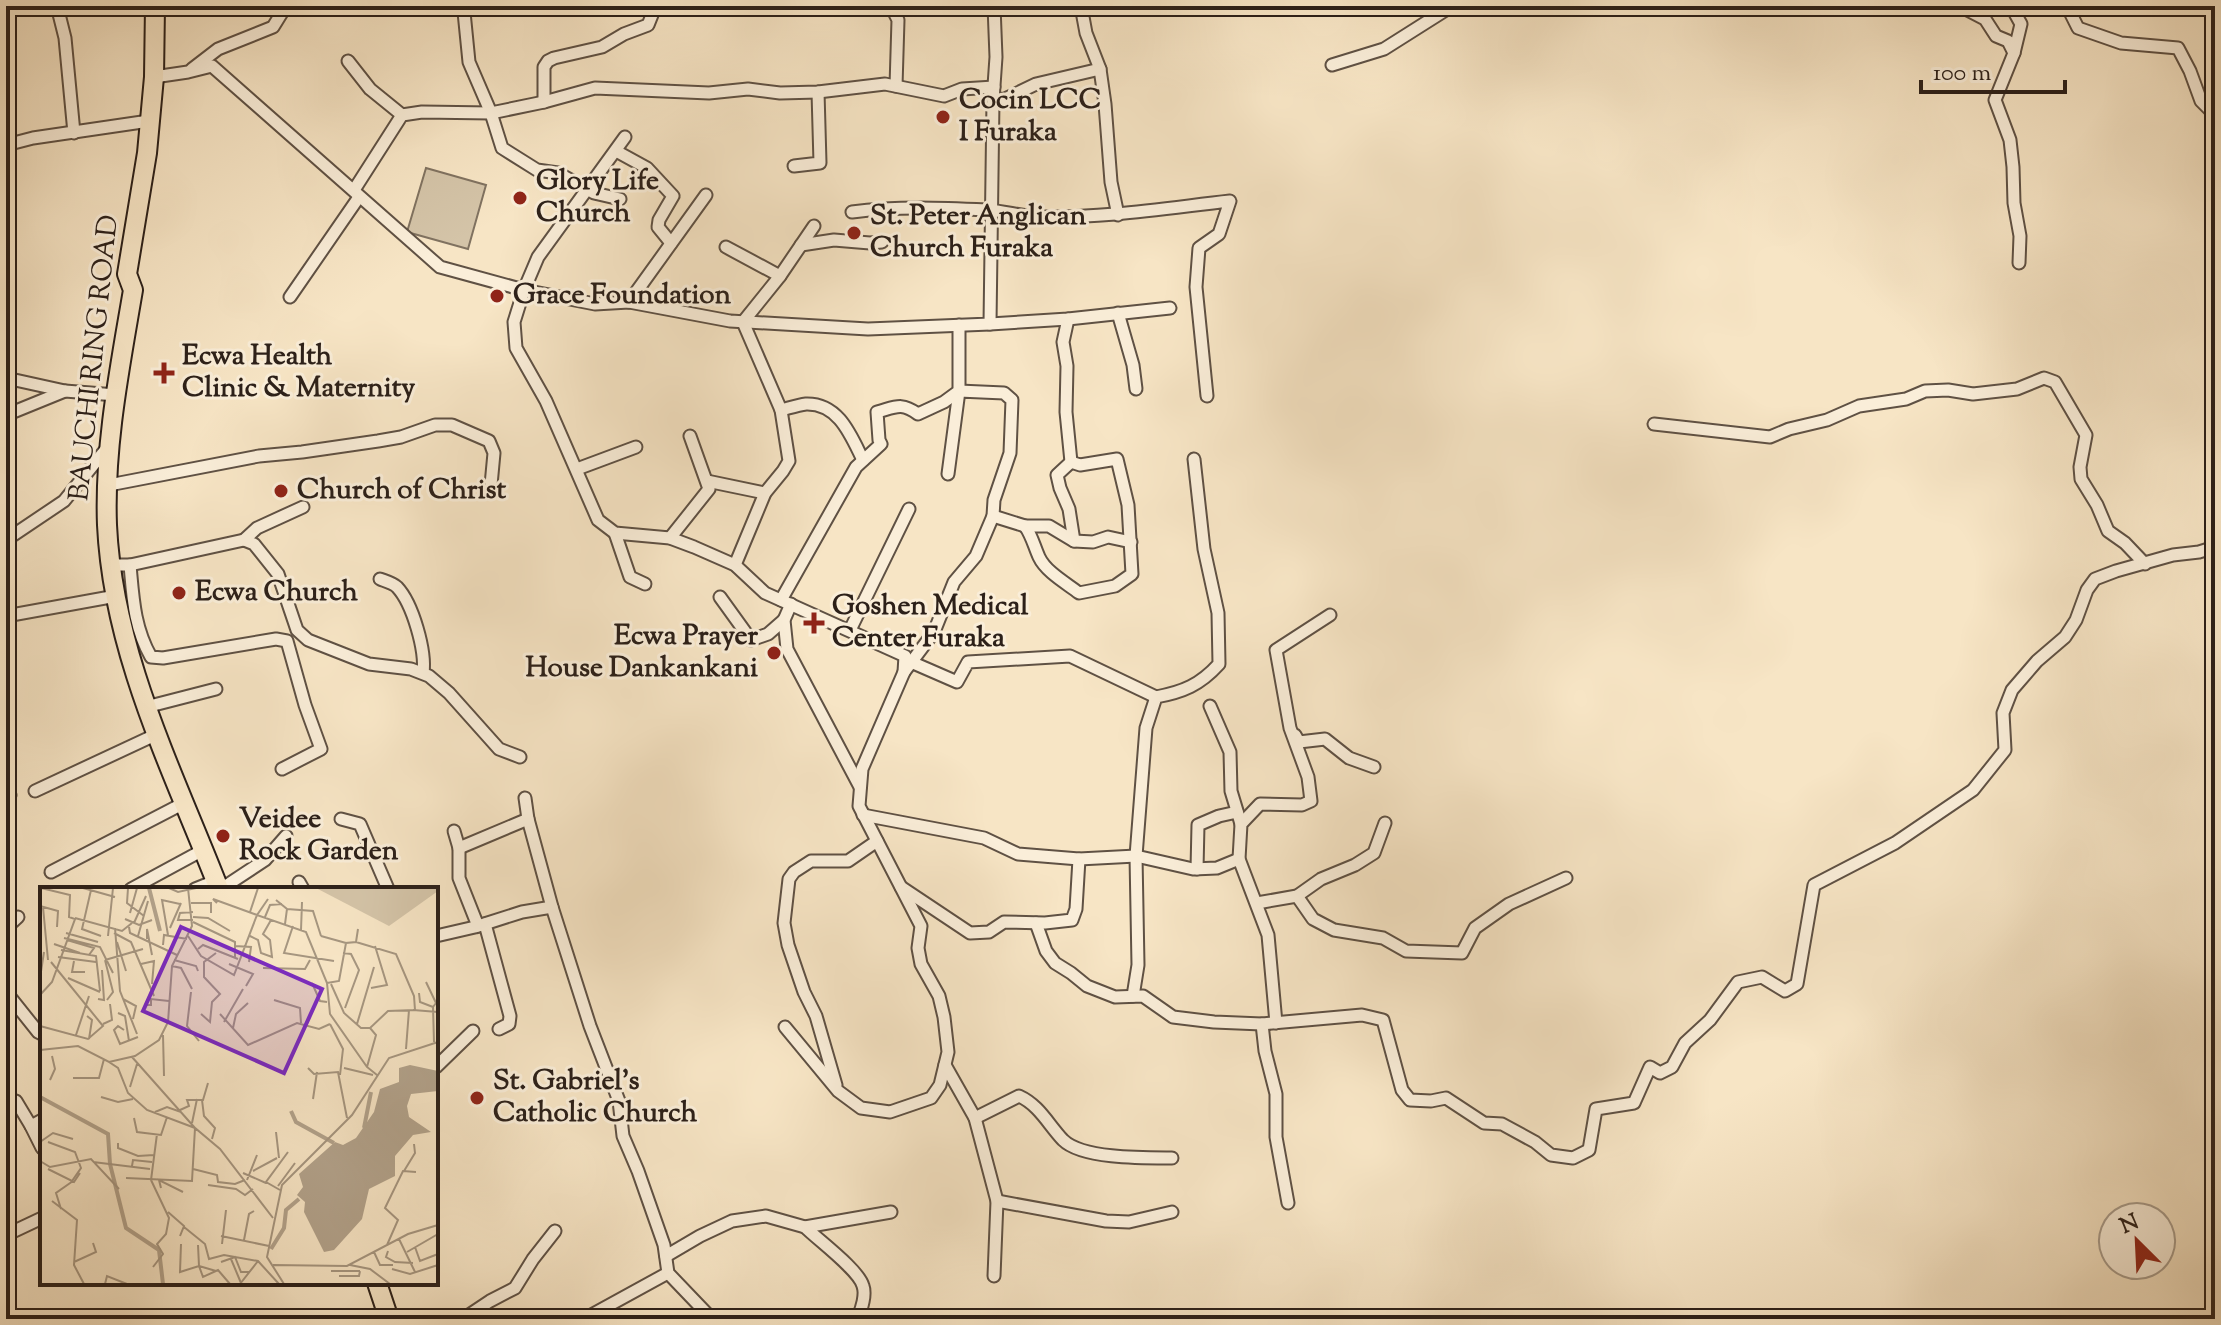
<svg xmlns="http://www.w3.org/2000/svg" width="2221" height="1325" font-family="'Sorts Mill Goudy',serif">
	<rect width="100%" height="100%" fill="#f7e5c5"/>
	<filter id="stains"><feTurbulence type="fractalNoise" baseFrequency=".0025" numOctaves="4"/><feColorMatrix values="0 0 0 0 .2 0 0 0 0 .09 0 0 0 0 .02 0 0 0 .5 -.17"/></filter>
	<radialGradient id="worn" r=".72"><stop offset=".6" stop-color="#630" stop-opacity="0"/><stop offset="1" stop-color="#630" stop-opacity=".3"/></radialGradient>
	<polygon fill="#d4c4a8" stroke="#807260" stroke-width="2" points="426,168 486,185 468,249 407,232"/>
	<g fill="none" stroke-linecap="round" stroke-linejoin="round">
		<defs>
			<g id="street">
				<polyline points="57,6 65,38 74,133"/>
				<polyline points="891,6 898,20 896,86"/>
				<polyline points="1081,6 1086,33 1100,69"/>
				<polyline points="1960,6 1985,19 1996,36 2008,41 2014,53"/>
				<polyline points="2011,6 2021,24 2014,53 1995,100 2010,140 2013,167 2014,203 2020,236 2019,263"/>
				<polyline points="2067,6 2078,28 2121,43 2178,48 2190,71 2201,101 2215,115"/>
				<polyline points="464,12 469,62 491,113 502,148 537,170 558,173 594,193 620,199"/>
				<polyline points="348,61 370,89 402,115"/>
				<polyline points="1332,65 1384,49 1452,6"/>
				<polyline points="192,69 218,49 273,27 286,6"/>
				<polyline points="154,77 188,72 212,66 440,267 524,290 595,304 629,302 730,321 868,329 990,324 993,100 996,57 994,6"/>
				<polyline points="993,100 1005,99 1036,84 1100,69 1105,104 1111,182 1118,215"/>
				<polyline points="544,102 544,67 548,61 554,58 602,47 624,34 648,25 652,15 647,6"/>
				<polyline points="625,137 538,257 524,290 514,322 516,348 546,401 598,520 615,533 670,538 694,547 735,565 765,593 905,656 904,672 862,769 859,806 921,926 918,948 921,964 939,996 944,1017 948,1052 940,1085 931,1098 890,1112 861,1108 838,1091 785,1027"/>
				<polyline points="6,145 33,138 149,121"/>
				<polyline points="616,151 647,168 673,196 659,220 658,227 671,243"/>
				<polyline points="794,166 820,163 818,92"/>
				<polyline points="354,190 402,115 422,112 491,113 544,102 595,88 709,93 748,89 780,93 818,92 885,84 944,96 962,89 994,87"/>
				<path d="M852 212C896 206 943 208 987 210 1005 211 1023 217 1041 217 1105 218 1167 208 1230 201L1219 234 1199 248 1196 287 1207 396"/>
				<path d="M814 226 780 276 743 322 781 410C789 408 798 405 806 404 839 403 851 436 863 460"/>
				<polyline points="801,245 834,240 870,243 882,242"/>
				<polyline points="726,247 780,276"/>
				<polyline points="290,297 359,197"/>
				<polyline points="629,302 706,195"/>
				<polyline points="1118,313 1133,365 1136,389"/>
				<polyline points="990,324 1068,319 1170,308"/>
				<polyline points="6,378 65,391 116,395"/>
				<polyline points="6,415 65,391"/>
				<polyline points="1654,424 1770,437 1789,429 1827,420 1859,406 1906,399 1925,391 1948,390 1973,394 2017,389 2044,378 2055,382 2086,435 2080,467 2081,479 2097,505 2108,531 2125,543 2145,564"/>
				<polyline points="1071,462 1057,475 1060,488 1069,509 1074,541"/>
				<polyline points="577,469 636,447"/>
				<polyline points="707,481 765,493"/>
				<polyline points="109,485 259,456 302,452 378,441 401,437 435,425 452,425 489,441 494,453 491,485"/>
				<polyline points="993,516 1025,526 1049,526 1074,541 1093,542 1108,537 1131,542"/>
				<path d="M1025 526C1032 536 1034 546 1039 557 1046 572 1066 583 1079 593L1115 586 1132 574 1128 505 1117 459 1080 465 1071 462 1066 412 1067 366 1063 342 1068 319"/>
				<polyline points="615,533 630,577 645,584"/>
				<polyline points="670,538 709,489 690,436"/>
				<polyline points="6,540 64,501 107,448"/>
				<polyline points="244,540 257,528 303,507"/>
				<polyline points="111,565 130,565 244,540 254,544 278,574 297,630 308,640 369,664 411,669 429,676 449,693 499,749 520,757"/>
				<path d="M130 565C133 598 134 627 151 657L163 658 276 639 287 641 305 705 321 749 282 769"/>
				<polyline points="735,565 765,493 783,471 789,461 781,410"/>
				<path d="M380 579C385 581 393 583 397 587 413 604 426 651 423 673"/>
				<polyline points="720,597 751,640 768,634 784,620"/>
				<path d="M781 600 856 467 881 444 879 440 877 412C896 407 901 402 918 414L944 402 959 391V325"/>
				<polyline points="791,604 784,620 787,649 860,787"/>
				<polyline points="6,616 116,596"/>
				<polyline points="850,630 909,509"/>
				<polyline points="911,662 957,682 968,662 1070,656 1156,697"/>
				<polyline points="904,672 934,632 954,582 976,556 993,516 994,500 1010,453 1012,400 1004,393 959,391 948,474"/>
				<polyline points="1210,706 1230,752 1231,791 1241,824"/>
				<polyline points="146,707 216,689"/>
				<polyline points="1295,735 1299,742 1325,739 1349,758 1374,767"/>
				<polyline points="35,791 155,735"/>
				<polyline points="6,797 10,795"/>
				<polyline points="525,798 528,819 552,907 590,1026 619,1101 623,1136 638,1171 664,1245 668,1273 712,1319"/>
				<polyline points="863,815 984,838 1018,854 1079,859 1136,856 1193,869 1217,868 1239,859"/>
				<polyline points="341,819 360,824 388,889"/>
				<polyline points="454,831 459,848 459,878 478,926"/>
				<polyline points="459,848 528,819"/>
				<polyline points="1197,869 1198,825 1219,816 1237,812"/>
				<polyline points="51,872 184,803"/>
				<polyline points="299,882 303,889"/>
				<polyline points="901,887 970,933 989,932 1004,922 1045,923 1072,920 1076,909 1079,859"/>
				<polyline points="131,889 203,850"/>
				<polyline points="195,889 215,881"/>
				<polyline points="221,889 265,860 286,836"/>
				<polyline points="1297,896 1313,919 1334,930 1383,938 1406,951 1462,953 1475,928 1509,904 1566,878"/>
				<polyline points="1257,903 1297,896 1321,879 1355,865 1374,853 1385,823"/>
				<polyline points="1036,923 1046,951 1055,963 1071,973 1087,986 1115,997 1143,996 1173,1017 1214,1022 1262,1024 1362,1015 1383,1020 1402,1090 1410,1100 1431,1101 1446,1098 1484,1123 1502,1124 1535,1142 1551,1155 1573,1158 1589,1150 1596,1109 1634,1103 1650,1067 1660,1073 1672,1067 1685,1043 1710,1020 1738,982 1762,977 1785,991 1797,984 1814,885 1895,843 1973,790 2005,750 2003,713 2012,690 2037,661 2065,637 2076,620 2087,590 2095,579 2116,571 2173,555 2199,552 2215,547"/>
				<polyline points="485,924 510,1016 509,1024 499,1029"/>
				<polyline points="6,928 18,917"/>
				<polyline points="436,936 475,927 522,912 552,907"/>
				<polyline points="6,992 38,1032 42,1034"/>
				<path d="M1133 996 1138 965 1136 856 1146 728 1156 697C1183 692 1200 685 1219 664L1218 613 1204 549 1194 459"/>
				<polyline points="1276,1023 1268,935 1239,859 1241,824 1260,804 1302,805 1311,801 1308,777 1290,728 1276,650 1330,615"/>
				<polyline points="1262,1024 1265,1051 1276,1094 1276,1137 1288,1203"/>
				<path d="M945 1065 975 1118 1019 1096C1039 1105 1048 1124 1063 1140 1082 1159 1145 1158 1172 1158"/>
				<polyline points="436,1067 473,1031"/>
				<polyline points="836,1085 816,1016 804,992 788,945 784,923 789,879 794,872 811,861 848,861 877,841"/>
				<polyline points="6,1107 16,1101 31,1126"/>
				<polyline points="975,1118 997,1201 994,1276"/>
				<polyline points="42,1120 31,1126 42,1148"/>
				<polyline points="997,1201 1106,1221 1129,1222 1172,1212"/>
				<path d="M805 1227C818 1240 859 1270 863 1286 866 1294 862 1309 858 1316"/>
				<polyline points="6,1235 42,1218"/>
				<polyline points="666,1256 700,1236 732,1221 766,1216 805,1227 891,1212"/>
				<polyline points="463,1319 490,1301 515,1288 533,1259 555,1231"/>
				<polyline points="584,1319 668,1273"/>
			</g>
			<g id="primary">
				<path d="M155 6 154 77 147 153 127 274 133 290C120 367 104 446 107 525 113 654 173 771 219 889"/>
				<polyline points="377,1283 389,1319"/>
			</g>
		</defs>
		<use href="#street" stroke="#5f5144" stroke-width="15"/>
		<use href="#primary" stroke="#2c2019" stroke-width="22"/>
		<use href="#street" stroke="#faeed9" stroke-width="11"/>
		<use href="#primary" stroke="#f7e5c5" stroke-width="18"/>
	</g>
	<g fill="#8f2418" stroke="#faeed9" stroke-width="3">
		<circle cx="943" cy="117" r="8"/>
		<circle cx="520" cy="198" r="8"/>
		<circle cx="854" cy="233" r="8"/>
		<circle cx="497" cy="296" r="8"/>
		<path d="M160 361h8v8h8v8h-8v8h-8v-8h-8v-8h8z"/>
		<circle cx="281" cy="491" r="8"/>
		<circle cx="179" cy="593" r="8"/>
		<path d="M810 611h8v8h8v8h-8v8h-8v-8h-8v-8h8z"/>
		<circle cx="774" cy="653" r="8"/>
		<circle cx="223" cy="836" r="8"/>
		<circle cx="477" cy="1098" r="8"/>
	</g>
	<g text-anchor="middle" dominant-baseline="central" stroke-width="6" stroke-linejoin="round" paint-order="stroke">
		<g font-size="28" font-weight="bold" fill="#2c2019" stroke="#faeed9" text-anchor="start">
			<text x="959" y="101">Cocin LCC<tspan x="959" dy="32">I Furaka</tspan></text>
			<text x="536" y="182">Glory Life<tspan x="536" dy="32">Church</tspan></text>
			<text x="870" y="217">St. Peter Anglican<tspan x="870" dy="32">Church Furaka</tspan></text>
			<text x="513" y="296">Grace Foundation</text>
			<text x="182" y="357">Ecwa Health<tspan x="182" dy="32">Clinic &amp; Maternity</tspan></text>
			<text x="297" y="491">Church of Christ</text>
			<text x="195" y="593">Ecwa Church</text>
			<text x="832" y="607">Goshen Medical<tspan x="832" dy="32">Center Furaka</tspan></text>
			<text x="758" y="637" text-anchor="end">Ecwa Prayer<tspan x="758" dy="32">House Dankankani</tspan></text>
			<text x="239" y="820">Veidee<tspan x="239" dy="32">Rock Garden</tspan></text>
			<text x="493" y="1082">St. Gabriel's<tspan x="493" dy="32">Catholic Church</tspan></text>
		</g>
		<g font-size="28" fill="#2c2019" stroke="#faeed9">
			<text transform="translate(95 358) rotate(-84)">BAUCHI RING ROAD</text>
		</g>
	</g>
	<g transform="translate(40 887)">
		<rect width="398" height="398" fill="#f7e5c5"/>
		<path d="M276 1H398V4L349 39Z" fill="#d4c4a8"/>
		<path d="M370 178 398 184V204L371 207 367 219 369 230 391 245 373 248 355 269V289L329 302 322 332 294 363 284 365 264 325 265 315 257 308 263 300 259 287 295 255 303 258 316 251 334 225 340 202 359 195V181Z" fill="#b2a28b"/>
		<path fill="none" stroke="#b2a28b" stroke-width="4" d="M109 1 120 44M0 210 68 247 70 277 86 341 119 363 123 397M251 224 256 235 294 256M324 241 331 205M231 362 244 341 246 323 259 312"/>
		<path fill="none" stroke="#a69680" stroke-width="2" d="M43 1 75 10M88 1 87 16 104 29M129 1 138 5 156 1M51 3 42 42 61 49M236 13 247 22 245 37M151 16H171V26M177 16 173 12 217 28 228 12M0 19 18 24 17 40M3 20 8 73M247 22 273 24 281 49M210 25 218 1M90 26 97 1M153 30 168 31 190 44M225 30 230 18 242 17M35 31 82 44 92 36M85 32 99 38 112 33M153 33H138L140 26 153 25M153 35 195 55V70M94 36 106 9M253 39 244 66 294 74M89 40 90 46 137 68M75 41 80 104 97 147M130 41 141 16M261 43 262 15M26 46 58 55M74 46 91 55 114 109M128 48 122 13 140 17M68 49 73 1M98 49 108 14M148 49 161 69 194 88 217 28 266 45 287 96 290 127 327 180M210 49 218 53 221 66 232 70 230 53 223 47 231 33M281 49 306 56M24 51 60 60 73 86M107 52V42L112 68M27 53 54 61 49 68M77 55 86 84M316 55 356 67 374 109 375 123 348 124 330 141 336 148 327 180 337 188M14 57 40 66M123 58 124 48 147 52M195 59 211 60 209 75M158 62 163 58 198 72M21 63 56 69 60 104M303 66 311 67 319 83 305 121M18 70 56 75M65 73 73 105 67 113M65 73 103 62M134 73 156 79 158 84M34 74 32 85H45M101 77 114 74 112 97M189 77 213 87 206 99M132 79 141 81 152 102M223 81 265 82 270 73M0 91 4 65M28 91 60 105M386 95 396 116 393 120M272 96 280 114 287 115M287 96 299 94 306 56 316 55 318 42M291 97 304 126 321 141H330M331 101 347 98 335 59M151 105 147 139 159 154M379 106 380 115 393 120 394 155M0 108 12 95 35 32 29 30 30 8 1 1M58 112 64 113 62 83M83 112 96 119 93 132M234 113 260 121 261 136M105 118H111V112L129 114M373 123 398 125M78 126 85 129 89 154M161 127 170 135 172 115 180 107 164 90V75L176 66M180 127 208 158 257 136 279 142 290 137M47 129 52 133 49 152M184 135 203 102M63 137 72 133 70 117M290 137 303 162 300 188M317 137 334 80M0 139 48 152 63 139 11 75M193 141 196 127 208 116M84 143 78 139 74 143 80 157 98 150M36 148 49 109M123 148 124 189M366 162 369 123M0 163 38 159 69 175 95 169 119 153 128 135 132 79 152 39 148 1M92 170 155 241M69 175 78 181 88 206 107 223 155 241 180 262 233 331M268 181 274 187 298 185 307 231M304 181 333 188M33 191H59L64 172M10 193 15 182 12 169M90 200 97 177M61 210 78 215 93 212M273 212 277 185M162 213 164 229 175 241 172 252M140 223 149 219 147 213H163L168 196M115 225 127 220 141 225M94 231 97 245 121 248 127 230M152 236 157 212M236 245 239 271M0 255 13 246 33 252M8 255 35 265 41 281 32 294M78 256V261L98 269 114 268M0 274 10 280 51 272 79 302M53 275 110 282M92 279 93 273 112 275M8 282 34 295 40 286M153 282 177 288 178 295 195 297 205 293M213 284 237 271M364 284 375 266 374 257M203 286 226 296M86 291 152 294 155 241M207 293 217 268M168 298 196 302 205 308 213 302M238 299 255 276M121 301 119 293 143 305M240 303 226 295 248 265M12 314 37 333 34 378 44 397M21 322 16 306 33 294M128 325 144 339 140 349M144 340 165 357 169 372 184 368 218 374 239 397M181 349 229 359M359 352 375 385M204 353 209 327 214 324M141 357 140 385 159 379 163 390 178 383 190 397M182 357 186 323M158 358 159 379 176 384M347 358 358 333 345 321 363 284 376 285M375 360 380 374 398 367M348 364 346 370 355 375 373 376M334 365 340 378H353M367 365 398 347M191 372 201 396M34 375 56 365 53 356M181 375 195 370 201 385H209M233 378 307 379 368 347 398 338M310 378 330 382 350 397M113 380 123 367 117 357 126 347 129 331 111 293 117 247M352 382 370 387 398 378M291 384H320M299 389H319L320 384M65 397 67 389 87 397M200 397 218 374M244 397 227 370 242 298 312 228 349 171 398 155"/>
		<path fill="#7b2cbf" fill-opacity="0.15" stroke="#7b2cbf" stroke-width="4" d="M141 40 282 102 244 186 103 124Z"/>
		<rect width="398" height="398" fill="none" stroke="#2c2019" stroke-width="4"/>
	</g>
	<rect width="2221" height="1325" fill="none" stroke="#f7e5c5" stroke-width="32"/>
	<rect x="8" y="8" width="2205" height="1309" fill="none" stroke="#2c2019" stroke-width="4"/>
	<rect x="16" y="16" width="2189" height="1293" fill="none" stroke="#2c2019" stroke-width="2"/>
	<g transform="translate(2137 1241) rotate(336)"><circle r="38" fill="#faeed9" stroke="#a89c8c" stroke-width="2"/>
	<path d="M0-6L14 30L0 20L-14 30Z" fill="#8f2418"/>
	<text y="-12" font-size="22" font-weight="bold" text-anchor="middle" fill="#2c2019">N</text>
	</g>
	<path d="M1921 80v12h144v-12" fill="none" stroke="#2c2019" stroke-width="4"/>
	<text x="1933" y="80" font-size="24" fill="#2c2019" stroke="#faeed9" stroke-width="6" paint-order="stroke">100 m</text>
	<rect width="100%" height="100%" filter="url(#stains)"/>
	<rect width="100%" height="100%" fill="url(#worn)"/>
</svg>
